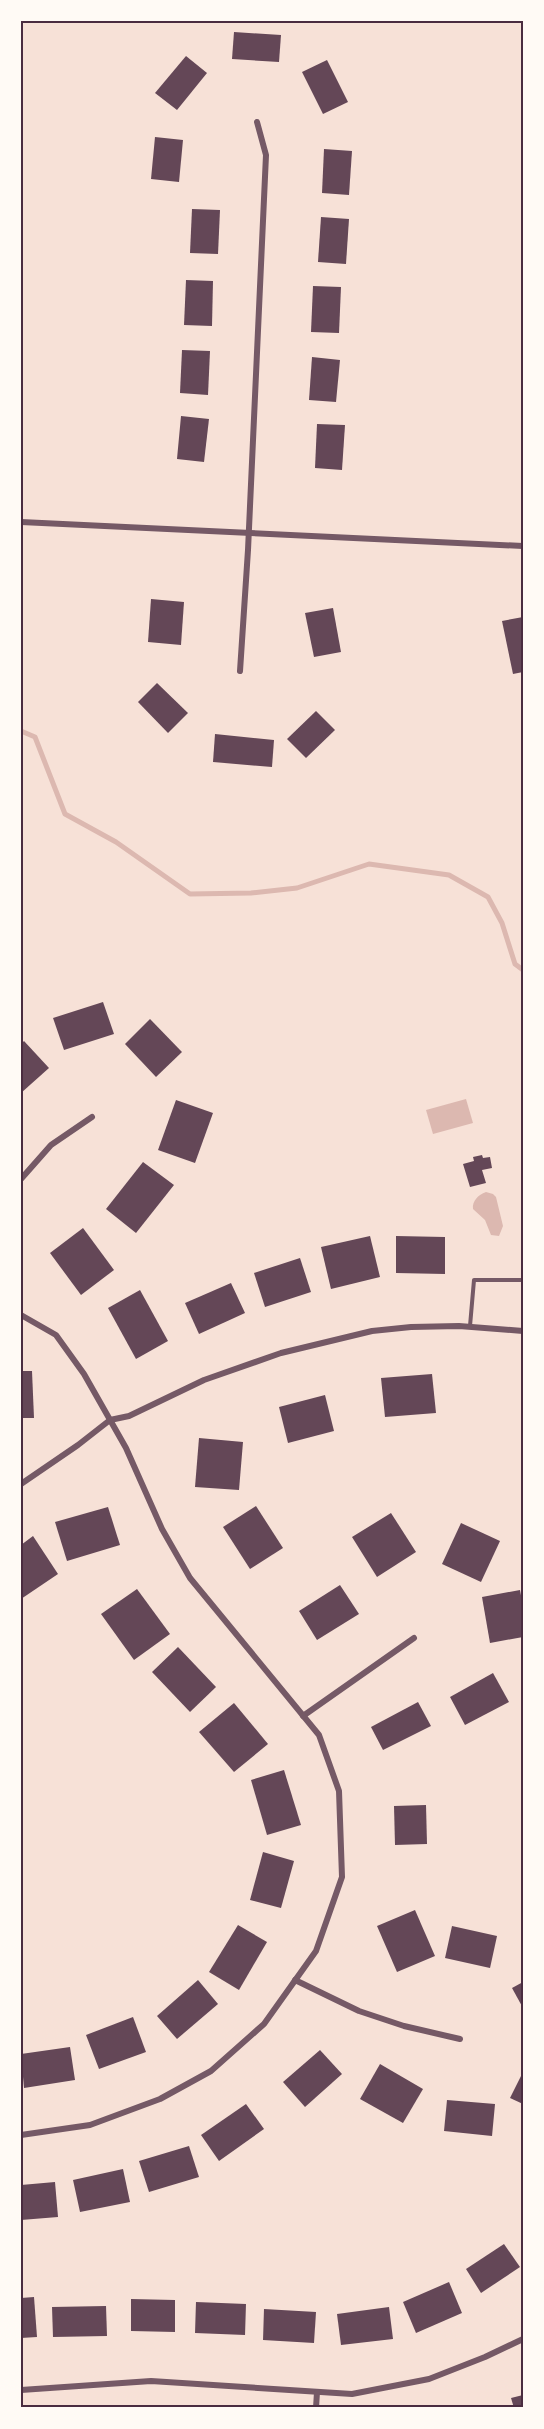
<svg xmlns="http://www.w3.org/2000/svg" width="544" height="2429" font-family="Lato,sans-serif">
	<rect width="100%" height="100%" fill="#f7e1d7"/>
	<g fill="#dcb8b0">
		<polygon points="466,1099 473,1123 433,1134 426,1110"/>
		<path d="M486 1192 493 1194 496 1197 503 1226 499 1236 491 1235 485 1220 473 1209C472 1201 478 1195 486 1192Z"/>
	</g>
	<g fill="none" stroke-linecap="round" stroke-linejoin="round">
		<polyline stroke="#dcb8b0" stroke-width="5" points="21,731 35,737 65,814 116,842 190,894 251,893 297,888 369,864 449,875 488,897 502,923 515,964 523,970"/>
	</g>
	<g fill="#644757">
		<polygon points="234,32 281,35 279,62 232,59"/>
		<polygon points="186,56 207,73 177,110 155,93"/>
		<polygon points="327,60 348,102 323,114 302,72"/>
		<polygon points="155,137 183,140 179,182 151,179"/>
		<polygon points="324,149 352,151 349,195 322,193"/>
		<polygon points="192,209 220,210 218,254 190,253"/>
		<polygon points="321,217 349,219 346,264 318,262"/>
		<polygon points="186,280 213,281 212,326 184,325"/>
		<polygon points="313,286 341,287 339,333 311,332"/>
		<polygon points="182,350 210,351 208,395 180,393"/>
		<polygon points="312,357 340,360 336,402 309,400"/>
		<polygon points="181,416 209,419 204,462 177,459"/>
		<polygon points="317,424 345,425 342,470 315,468"/>
		<polygon points="151,599 184,602 181,645 148,642"/>
		<polygon points="333,608 341,652 314,657 305,613"/>
		<polygon points="523,617 523,672 513,674 502,621"/>
		<polygon points="157,683 188,713 168,733 138,702"/>
		<polygon points="316,711 335,730 306,758 287,739"/>
		<polygon points="215,734 274,740 272,767 213,762"/>
		<polygon points="103,1002 114,1034 64,1050 53,1018"/>
		<polygon points="150,1019 182,1052 156,1077 125,1044"/>
		<polygon points="24,1041 49,1068 21,1093 21,1044"/>
		<polygon points="176,1100 213,1113 195,1163 158,1150"/>
		<polygon points="482,1155 483,1158 490,1157 492,1168 482,1170 486,1183 470,1187 463,1164 474,1161 473,1157"/>
		<polygon points="143,1162 174,1185 136,1233 106,1209"/>
		<polygon points="83,1228 114,1270 81,1295 50,1253"/>
		<polygon points="370,1236 380,1277 331,1289 321,1247"/>
		<polygon points="396,1236 445,1237 445,1274 396,1273"/>
		<polygon points="300,1258 311,1292 265,1307 254,1273"/>
		<polygon points="231,1283 245,1313 199,1334 185,1303"/>
		<polygon points="140,1290 168,1341 136,1359 108,1308"/>
		<polygon points="21,1371 32,1371 34,1418 21,1418"/>
		<polygon points="432,1374 436,1413 385,1417 381,1378"/>
		<polygon points="325,1395 334,1431 288,1443 279,1407"/>
		<polygon points="199,1438 243,1442 239,1490 195,1487"/>
		<polygon points="256,1506 283,1548 250,1569 223,1527"/>
		<polygon points="108,1507 120,1545 67,1561 55,1522"/>
		<polygon points="391,1513 416,1552 377,1577 352,1537"/>
		<polygon points="461,1523 500,1541 481,1582 442,1564"/>
		<polygon points="33,1536 58,1574 21,1599 21,1545"/>
		<polygon points="340,1585 359,1614 317,1640 299,1611"/>
		<polygon points="137,1589 170,1634 134,1660 101,1614"/>
		<polygon points="520,1590 523,1606 523,1637 490,1643 482,1597"/>
		<polygon points="178,1647 216,1687 190,1712 152,1672"/>
		<polygon points="493,1673 509,1702 465,1725 450,1697"/>
		<polygon points="418,1702 431,1726 383,1750 371,1727"/>
		<polygon points="234,1703 268,1744 234,1772 199,1732"/>
		<polygon points="284,1770 301,1825 267,1835 251,1780"/>
		<polygon points="426,1805 427,1844 395,1845 394,1806"/>
		<polygon points="263,1852 294,1861 281,1908 250,1900"/>
		<polygon points="415,1910 435,1956 397,1972 377,1926"/>
		<polygon points="238,1925 267,1942 239,1990 209,1972"/>
		<polygon points="452,1926 497,1936 490,1968 445,1958"/>
		<polygon points="198,1980 218,2004 177,2039 157,2016"/>
		<polygon points="523,1982 523,2008 512,1988"/>
		<polygon points="133,2017 146,2052 99,2069 86,2035"/>
		<polygon points="70,2047 75,2080 24,2088 21,2054"/>
		<polygon points="320,2050 342,2074 305,2107 283,2082"/>
		<polygon points="380,2064 423,2089 403,2123 360,2099"/>
		<polygon points="523,2072 523,2104 510,2098"/>
		<polygon points="447,2100 495,2104 492,2136 444,2131"/>
		<polygon points="246,2104 264,2129 219,2161 201,2135"/>
		<polygon points="189,2146 199,2177 149,2192 139,2161"/>
		<polygon points="123,2169 130,2202 80,2212 73,2180"/>
		<polygon points="55,2182 58,2217 21,2220 21,2185"/>
		<polygon points="504,2244 520,2267 481,2293 466,2269"/>
		<polygon points="449,2282 462,2313 416,2333 403,2302"/>
		<polygon points="34,2297 37,2337 21,2338 21,2298"/>
		<polygon points="131,2299 175,2300 175,2332 131,2331"/>
		<polygon points="196,2302 246,2304 245,2335 195,2333"/>
		<polygon points="106,2306 107,2336 53,2337 52,2307"/>
		<polygon points="389,2307 393,2339 341,2345 337,2314"/>
		<polygon points="264,2309 316,2312 314,2343 263,2340"/>
		<polygon points="523,2395 523,2408 514,2408 511,2398"/>
	</g>
	<g fill="none" stroke-linecap="round" stroke-linejoin="round">
		<polyline stroke="#755966" stroke-width="4" points="470,1326 474,1280 523,1280"/>
		<g stroke="#755966" stroke-width="6">
			<polyline points="21,522 523,546"/>
			<polyline points="240,671 248,550 266,155 257,122"/>
			<polyline points="21,1179 51,1145 92,1117"/>
			<polyline points="21,1315 56,1335 84,1374 126,1448 162,1529 190,1578 319,1735 339,1791 342,1877 316,1951 264,2024 211,2071 160,2099 90,2125 21,2135"/>
			<polyline points="21,1484 78,1445 110,1420 129,1416 204,1380 281,1353 372,1331 411,1327 459,1326 523,1331"/>
			<polyline points="303,1716 414,1638"/>
			<polyline points="295,1980 359,2011 404,2026 460,2039"/>
			<polyline points="21,2390 151,2381 352,2394 429,2379 485,2357 523,2339"/>
			<polyline points="316,2408 317,2392"/>
		</g>
	</g>
	<rect width="544" height="2429" fill="none" stroke="#fffaf5" stroke-width="45"/>
	<rect x="22" y="22" width="500" height="2384" fill="none" stroke="#4a2c40" stroke-width="2"/>
</svg>
